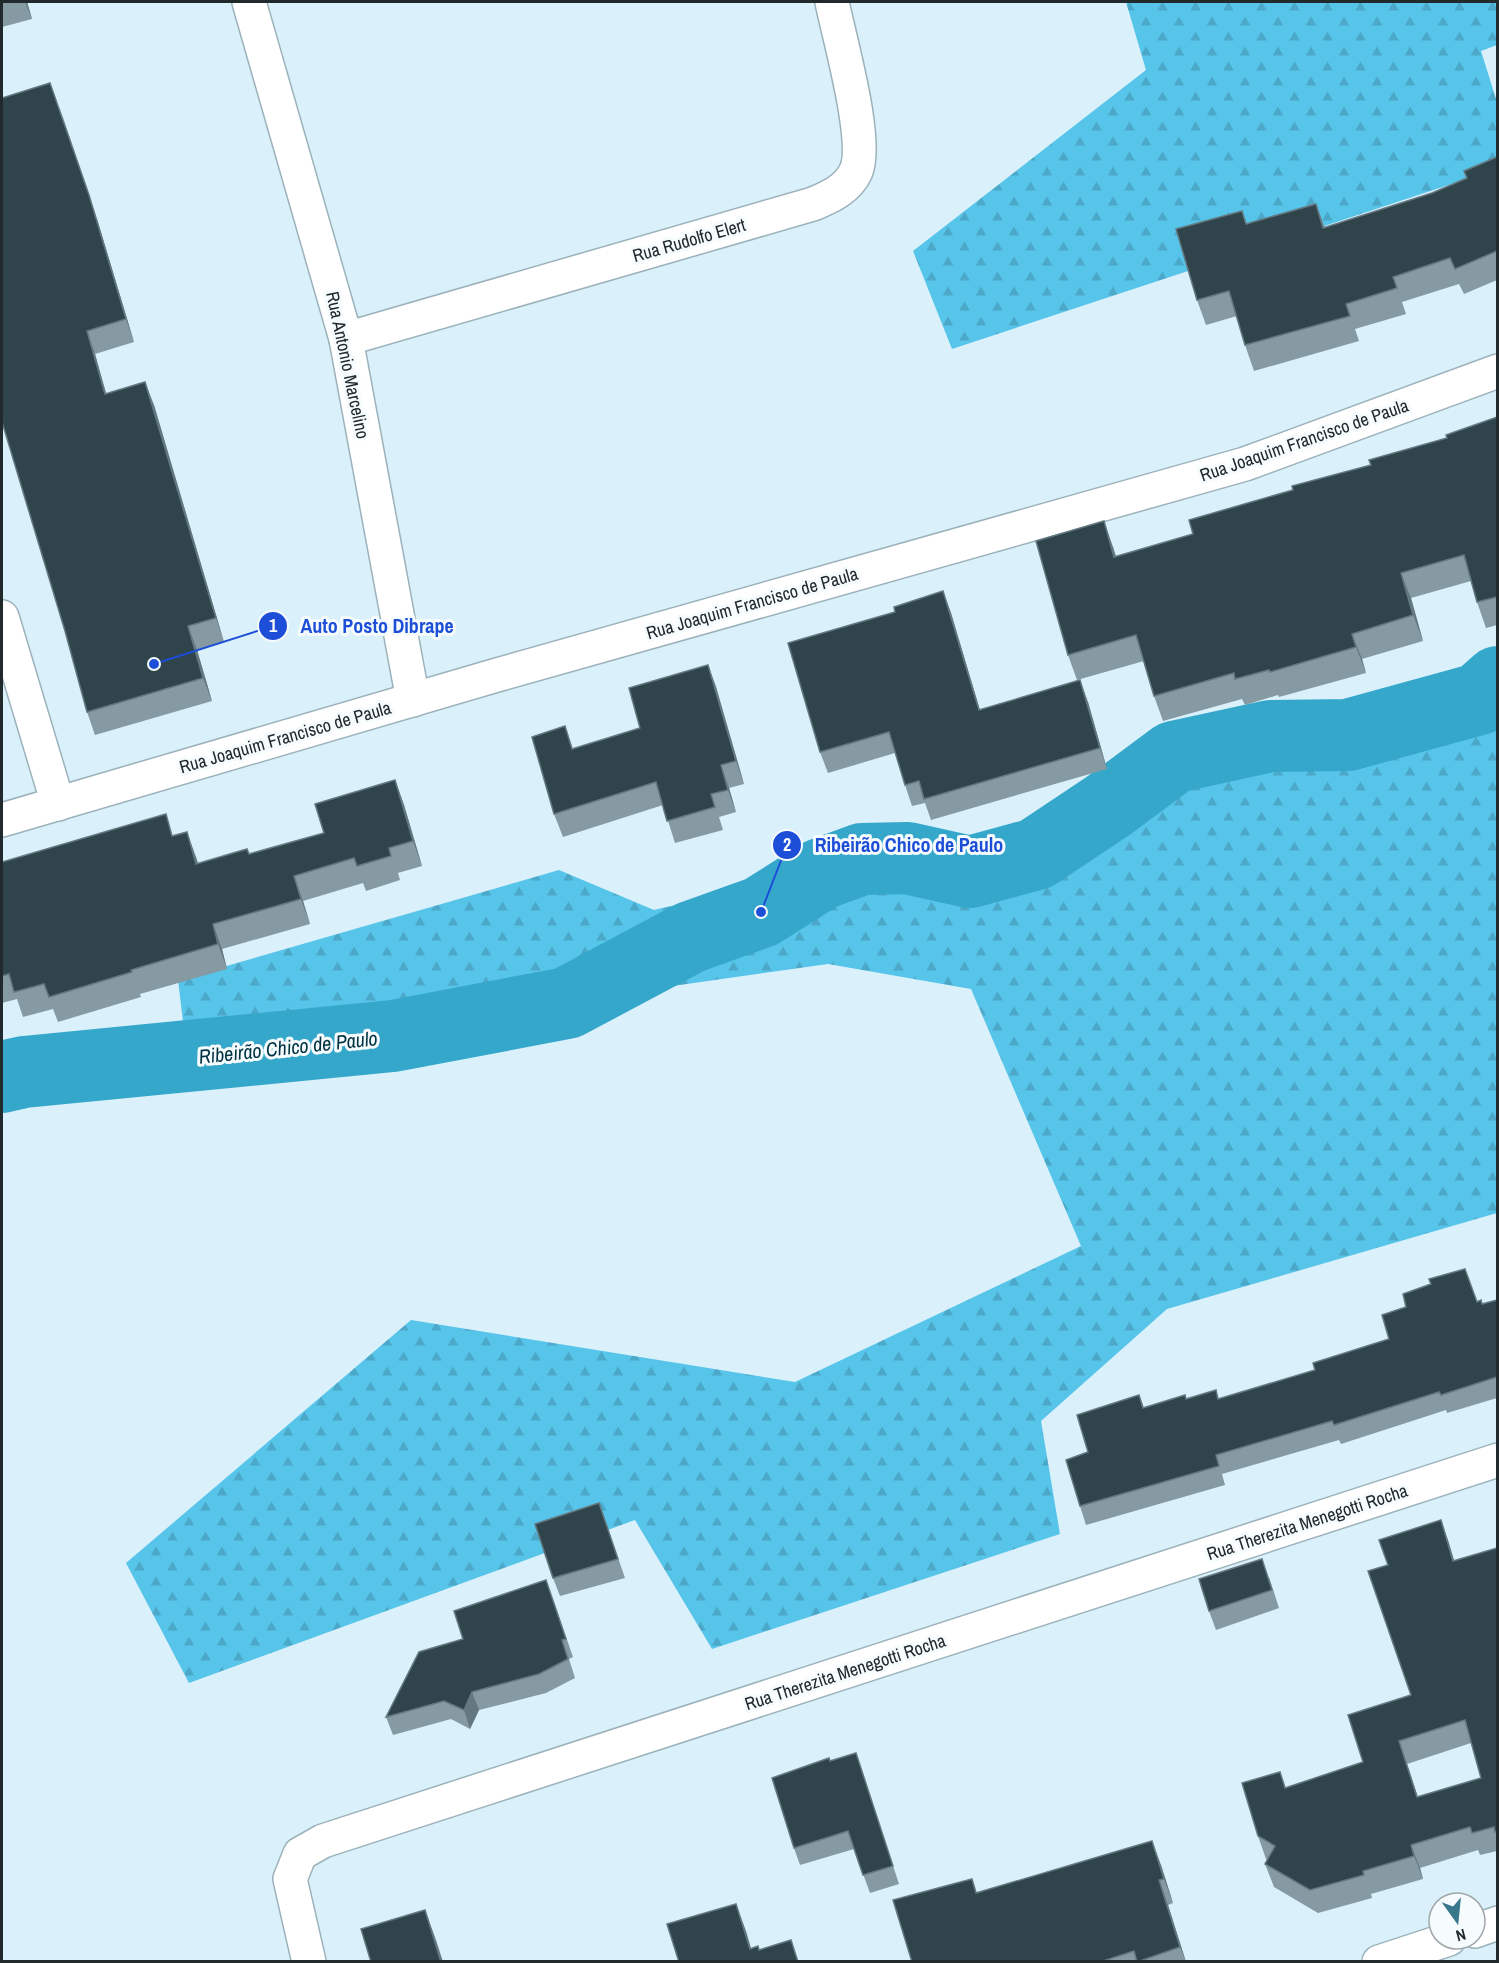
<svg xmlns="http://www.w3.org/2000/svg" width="1499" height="1963" font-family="'Archivo Narrow',sans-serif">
	<defs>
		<pattern id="forest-firs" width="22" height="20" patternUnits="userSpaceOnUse" patternTransform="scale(1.5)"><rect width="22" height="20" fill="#57c4e9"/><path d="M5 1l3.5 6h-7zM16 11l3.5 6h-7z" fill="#4ba8c8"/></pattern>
	</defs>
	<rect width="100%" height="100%" fill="#daf1fb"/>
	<g fill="url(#forest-firs)">
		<polygon points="1126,2 1497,2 1497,45 1481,51 1497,102 1497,169 952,349 913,251 1146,70"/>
		<polygon points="1497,688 1497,1213 1167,1309 1041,1421 1060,1534 712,1649 635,1520 189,1683 126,1563 411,1320 795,1382 1081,1246 971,989 828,964 187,1055 178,980 559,870 654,910 986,832"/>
	</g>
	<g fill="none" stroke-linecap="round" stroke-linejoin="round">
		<polyline stroke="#35a7cb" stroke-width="72" points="2,1077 24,1072 393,1036 567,1003 691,937 761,912 821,874 862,859 907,858 970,872 1036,854 1108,806 1174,757 1271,736 1348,735 1479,699 1498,682"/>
		<defs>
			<g id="street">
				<polyline points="249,2 346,339 413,700"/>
				<path d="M346 339 813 204C830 197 848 189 856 171 869 141 839 37 832 2"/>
				<polyline points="2,617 58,804"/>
				<polyline points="1475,1931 1498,1923"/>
				<polyline points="309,1962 290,1879 300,1854 323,1841 1498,1460"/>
				<polyline points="1379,1962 1449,1939"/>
			</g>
			<polyline id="secondary" points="2,820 497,675 1245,464 1498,371"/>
		</defs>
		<use href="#street" stroke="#9cb2bb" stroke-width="36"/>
		<use href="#secondary" stroke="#9cb2bb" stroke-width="36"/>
		<use href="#street" stroke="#fff" stroke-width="33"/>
		<use href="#secondary" stroke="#fff" stroke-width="33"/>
	</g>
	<g fill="#859aa3" fill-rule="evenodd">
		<polygon points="2,2 27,2 32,19 2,27"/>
		<polygon points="1497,157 1497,280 1464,294 1459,284 1402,302 1406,314 1355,329 1359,341 1254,371 1245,345 1237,316 1206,325 1197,300 1246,224 1316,204 1325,228 1432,193 1466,179 1464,171"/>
		<polygon points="97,219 134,342 95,354 106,394 154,405 224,642 197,650 212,701 95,735 87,712 65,631 2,422"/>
		<polygon points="1497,417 1497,625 1486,628 1477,602 1471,581 1411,598 1423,641 1362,659 1366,673 1279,697 1278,695 1245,705 1242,699 1163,721 1154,696 1144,661 1077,680 1068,655 1113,547 1116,556 1193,534 1293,490 1371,465 1447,438"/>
		<polygon points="943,591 951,613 980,710 1088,702 1107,769 931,820 925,803 912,806 905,785 895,753 828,773 820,752 895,612"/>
		<polygon points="708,665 716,687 744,784 729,788 736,812 719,817 723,830 675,843 663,805 563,837 554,814 565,726 573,749 640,728"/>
		<polygon points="395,780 404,805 422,866 398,873 400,880 366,891 363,883 303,901 310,924 222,949 227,969 140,994 141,997 58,1022 53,1009 23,1017 17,999 2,1003 2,862 174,835 196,857 198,863 249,854 324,833"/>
		<polygon points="1497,1300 1497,1398 1447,1413 1446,1410 1341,1444 1339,1440 1222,1474 1225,1485 1086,1525 1080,1506 1088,1452 1139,1395 1144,1408 1219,1399 1315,1370 1477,1301 1483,1304"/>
		<polygon points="599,1503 625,1578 560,1596 553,1578"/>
		<path d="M1441 1520 1454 1561 1497 1548V1851L1480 1855 1478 1850 1420 1868 1423 1879 1371 1894 1372 1898 1318 1913 1274 1887 1265 1864 1268 1860 1266 1859 1258 1836 1280 1772 1286 1788 1363 1762 1411 1695 1388 1565ZM1471 1743 1481 1778 1418 1797 1407 1764Z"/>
		<polygon points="1269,1577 1279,1608 1216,1630 1209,1611"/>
		<polygon points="553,1599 573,1657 569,1659 575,1678 546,1693 479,1710 470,1729 451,1719 393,1735 386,1717 463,1639"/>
		<polygon points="856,1753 899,1884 870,1893 854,1849 800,1865 794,1848 831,1761"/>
		<polygon points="1161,1865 1173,1903 1168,1905 1186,1962 912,1962 972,1879 977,1893"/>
	</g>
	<g fill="#637880">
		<polygon points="25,2 27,2 32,19"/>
		<polygon points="59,106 97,219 134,342 126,319"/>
		<polygon points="1316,204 1325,230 1323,228"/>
		<polygon points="87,331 95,354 113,418 105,394"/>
		<polygon points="145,382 154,405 224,642 216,618"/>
		<polygon points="1104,521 1113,547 1123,582 1114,557"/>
		<polygon points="1401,573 1411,598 1423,641 1413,615"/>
		<polygon points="943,591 951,613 986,731 979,710"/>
		<polygon points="188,626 197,650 212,701 203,678"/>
		<polygon points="1352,634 1362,659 1366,673 1356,647"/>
		<polygon points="708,665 716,687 744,784 736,761"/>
		<polygon points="1080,680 1088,702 1107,769 1100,748"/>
		<polygon points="721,765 729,788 736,812 728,790"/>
		<polygon points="395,780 404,805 422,866 413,841"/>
		<polygon points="187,832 196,857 205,889 196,864"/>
		<polygon points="294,876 303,901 310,924 301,899"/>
		<polygon points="213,924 222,949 227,969 218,944"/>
		<polygon points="1441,1520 1449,1543 1461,1584 1453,1561"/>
		<polygon points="472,1692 479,1710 470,1729 464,1710"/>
		<polygon points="1399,1741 1407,1764 1425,1820 1417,1797"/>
		<polygon points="1152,1841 1161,1865 1173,1903 1164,1879"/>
		<polygon points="1411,1845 1420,1868 1423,1879 1414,1856"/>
		<polygon points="1159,1880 1168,1905 1186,1962 1180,1947"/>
		<polygon points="736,1904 746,1931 755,1962 750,1949"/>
		<polygon points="425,1910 436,1940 443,1962 441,1962"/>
	</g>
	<g fill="#30444b" stroke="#637880" stroke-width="1.5" fill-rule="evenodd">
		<polygon points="50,83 89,195 126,319 87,331 105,394 145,382 216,618 188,626 203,678 87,712 65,631 2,422 2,98"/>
		<polygon points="1497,157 1497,251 1455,269 1450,258 1393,277 1397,288 1346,304 1350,316 1245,345 1229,291 1197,300 1176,229 1242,211 1246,224 1316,204 1323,228 1432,193 1467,178 1464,171"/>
		<polygon points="1497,417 1497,597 1477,602 1464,555 1401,573 1413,615 1352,634 1356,647 1270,672 1269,670 1235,679 1234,673 1154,696 1136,635 1068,655 1036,541 1104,521 1114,557 1193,534 1189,520 1293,490 1292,486 1371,465 1369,460 1447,438 1446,435"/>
		<polygon points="943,591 979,710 1080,680 1100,748 924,799 919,781 905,785 889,732 820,752 788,643 895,612 894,607"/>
		<polygon points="708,665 736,761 721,765 728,790 711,794 715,807 667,821 656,782 554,814 532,737 565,726 572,749 640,728 629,688"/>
		<polygon points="395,780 413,841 389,848 391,856 357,866 354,858 294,876 301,899 213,924 218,944 131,970 132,972 49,997 44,984 14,992 9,974 2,976 2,862 166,814 172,836 187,832 196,864 247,849 249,854 324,833 315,804"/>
		<polygon points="1465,1269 1477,1302 1481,1300 1482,1304 1497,1300 1497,1377 1441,1395 1439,1392 1334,1425 1332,1421 1216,1455 1219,1466 1080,1506 1066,1460 1088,1452 1077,1415 1139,1395 1143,1408 1185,1395 1186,1399 1216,1390 1218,1399 1315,1370 1313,1363 1389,1339 1382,1315 1406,1307 1403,1294 1431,1284 1429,1279"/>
		<polygon points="599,1503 618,1559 553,1578 535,1524"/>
		<path d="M1441 1520 1453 1561 1497 1548V1831L1495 1832 1494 1827 1472 1833 1470 1827 1411 1845 1414 1856 1363 1871 1364 1875 1310 1890 1265 1864 1275 1846 1258 1836 1242 1783 1280 1772 1285 1788 1363 1762 1348 1715 1411 1695 1368 1571 1388 1565 1379 1540ZM1465 1720 1481 1778 1417 1797 1399 1741Z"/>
		<polygon points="1262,1559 1272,1590 1209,1611 1199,1579"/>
		<polygon points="546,1580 566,1639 562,1640 568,1659 539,1674 472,1692 464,1710 444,1701 386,1717 419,1652 463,1639 454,1611"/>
		<polygon points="856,1753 893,1866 863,1875 848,1831 794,1848 772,1778 829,1758 830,1761"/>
		<polygon points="1152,1841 1164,1879 1159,1880 1180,1947 1137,1962 1134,1951 1100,1962 912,1962 893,1900 972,1879 976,1893"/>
		<polygon points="736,1904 750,1949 758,1946 759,1950 791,1940 798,1962 679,1962 667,1924"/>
		<polygon points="425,1910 441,1962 371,1962 361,1929"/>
	</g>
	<g text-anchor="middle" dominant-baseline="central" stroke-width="6" stroke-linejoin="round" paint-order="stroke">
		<g font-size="18" fill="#20292c" stroke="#f6fbfd">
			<text transform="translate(689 240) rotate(-16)">Rua Rudolfo Elert</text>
			<text transform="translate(348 365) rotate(78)">Rua Antonio Marcelino</text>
			<text transform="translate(1304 440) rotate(-19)">Rua Joaquim Francisco de Paula</text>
			<text transform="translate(752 603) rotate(-16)">Rua Joaquim Francisco de Paula</text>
			<text transform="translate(285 737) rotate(-16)">Rua Joaquim Francisco de Paula</text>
			<text transform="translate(1307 1522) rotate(-18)">Rua Therezita Menegotti Rocha</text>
			<text transform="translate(845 1672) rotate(-18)">Rua Therezita Menegotti Rocha</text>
		</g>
		<g font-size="20" font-style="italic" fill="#003342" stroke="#f6fbfd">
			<text transform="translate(288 1047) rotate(-6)">Ribeirão Chico de Paulo</text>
		</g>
	</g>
	<path fill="none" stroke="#1d4ed8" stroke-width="2" d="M154 664L273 626M761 912L787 845"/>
	<g fill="#1d4ed8" stroke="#f6fbfd" stroke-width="2">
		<circle cx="154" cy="664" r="6"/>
		<circle cx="761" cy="912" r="6"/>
		<circle cx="273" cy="626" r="15"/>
		<circle cx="787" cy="845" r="15"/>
	</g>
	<g font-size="18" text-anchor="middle" font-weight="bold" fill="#fff">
		<text x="273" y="632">1</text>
		<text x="787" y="851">2</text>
	</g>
	<g font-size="20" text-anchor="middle" font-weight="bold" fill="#1d4ed8" stroke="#f6fbfd" stroke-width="6" stroke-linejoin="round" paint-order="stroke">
		<text x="377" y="633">Auto Posto Dibrape</text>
		<text x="909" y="852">Ribeirão Chico de Paulo</text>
	</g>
	<rect width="1499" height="1963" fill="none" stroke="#20292c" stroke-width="6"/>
	<g transform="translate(1457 1921) rotate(165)"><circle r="28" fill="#f6fbfd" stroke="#a0a7a9" stroke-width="1.5"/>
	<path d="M0-4.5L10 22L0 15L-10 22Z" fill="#39778d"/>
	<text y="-9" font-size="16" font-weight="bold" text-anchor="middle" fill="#20292c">N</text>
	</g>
</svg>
